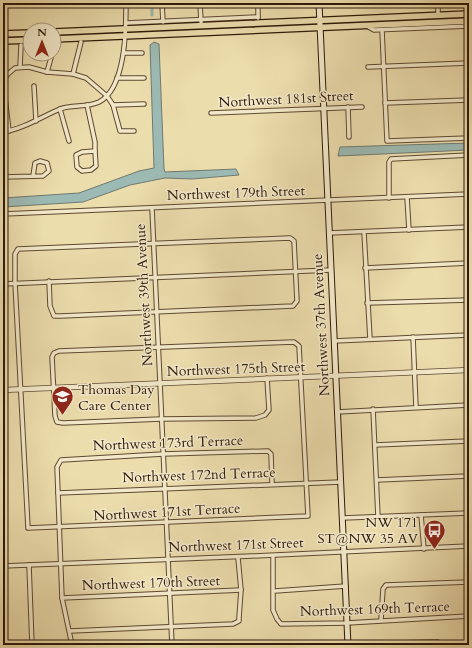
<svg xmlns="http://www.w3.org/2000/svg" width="472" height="648" font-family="Cardo,serif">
	<rect width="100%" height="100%" fill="#ecddad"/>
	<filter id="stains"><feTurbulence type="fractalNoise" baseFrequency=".005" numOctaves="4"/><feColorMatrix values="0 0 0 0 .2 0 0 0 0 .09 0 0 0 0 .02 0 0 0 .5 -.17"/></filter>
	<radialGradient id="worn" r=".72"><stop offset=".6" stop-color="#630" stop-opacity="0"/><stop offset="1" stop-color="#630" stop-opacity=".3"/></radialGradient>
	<g fill="#9cbab4" stroke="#707a70">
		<polygon points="154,42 159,44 164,169 165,172 236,169 239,175 192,179 165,178 130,185 83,202 3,207 3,198 79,193 139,171 154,168 150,45"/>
		<polygon points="469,143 469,150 338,156 340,147"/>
	</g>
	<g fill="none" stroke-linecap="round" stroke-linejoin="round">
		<polyline stroke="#9cbab4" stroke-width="3" points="152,3 152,15"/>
		<defs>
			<g id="minor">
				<polyline points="162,3 163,22"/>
				<polyline points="200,3 201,22"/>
				<polyline points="258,3 258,18"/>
				<polyline points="438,3 438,15"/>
				<polyline points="126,23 258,17"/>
				<polyline points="367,26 374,30 469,26"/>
				<polyline points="382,30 387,141 469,138"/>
				<polyline points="124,53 142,53"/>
				<polyline points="20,67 21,45"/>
				<polyline points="368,67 469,63"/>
				<polyline points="47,72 52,54"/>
				<polyline points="73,74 81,42"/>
				<polyline points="117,78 144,78"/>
				<polyline points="34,86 36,121"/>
				<polyline points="385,103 469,100"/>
				<polyline points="87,105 95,142 95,151"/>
				<polyline points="113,105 144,104"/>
				<polyline points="348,107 349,137"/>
				<polyline points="60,109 69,141"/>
				<polyline points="211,113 362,107"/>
				<polyline points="9,131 3,81 8,74 15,68 29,67 47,72 73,74 86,78 107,96 113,105 120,131 134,131"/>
				<path d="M3 132C23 129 41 117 60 109 72 104 86 108 99 102 126 88 126 29 126 3"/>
				<polygon points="95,151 96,166 91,170 82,171 77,167 76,155 82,152"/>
				<polyline points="3,177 43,176 49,171 47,163 40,161 35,163 33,176"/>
				<polyline points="407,197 409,230"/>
				<polyline points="389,198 389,162 391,159 469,155"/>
				<polyline points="152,208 172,645"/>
				<polyline points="3,214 469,194"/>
				<polyline points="364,232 370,339"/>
				<polyline points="329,233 469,227"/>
				<polyline points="365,268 469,263"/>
				<polyline points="49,281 50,306 54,316 61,316 293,306 297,301 294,241 290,238 18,249 15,254 15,283 28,528 308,516 299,346 294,342 59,351 54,353 52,357 55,416 57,422 63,423 161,419 256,418 265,415 269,410 267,378"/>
				<polyline points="3,284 331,270"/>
				<polyline points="367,303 469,300"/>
				<polyline points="413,337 416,407"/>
				<polyline points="334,341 469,335"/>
				<polyline points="373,409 378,517"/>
				<polyline points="337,412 469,405"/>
				<polyline points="375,445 469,441"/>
				<polyline points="377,480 469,476"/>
				<polyline points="58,493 341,482"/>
				<polyline points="421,515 424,549"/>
				<polyline points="343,518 469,513"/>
				<polyline points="273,556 273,610 277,619 281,624 347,623 469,616"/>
				<polyline points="29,565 32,645"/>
				<path d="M3 566C158 560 314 554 469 546"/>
				<polyline points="275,591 346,586"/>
				<polyline points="62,598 241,590"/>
				<polyline points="381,620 383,589 386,585 469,582"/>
				<polyline points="70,631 233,624 239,621 239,618 241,590 238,558"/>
				<polyline points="72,645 62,598 57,467 61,460 163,454 268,451 271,454 272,483"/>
				<polyline points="307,645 438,642 439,645"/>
			</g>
			<polyline id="tertiary" points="3,390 469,370"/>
			<polyline id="secondary" points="319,3 348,645"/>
			<g id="primary">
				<polyline points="54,32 469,14"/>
				<polyline points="3,34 30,33"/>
				<polyline points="54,39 469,21"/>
				<polyline points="3,41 30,40"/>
			</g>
		</defs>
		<use href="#minor" stroke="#5e4a32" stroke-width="5.5"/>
		<use href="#tertiary" stroke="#5e4a32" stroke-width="6"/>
		<use href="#secondary" stroke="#2e1909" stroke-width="7"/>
		<use href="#primary" stroke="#2e1909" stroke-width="8"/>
		<use href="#minor" stroke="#f3e9ca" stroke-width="3.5"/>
		<use href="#tertiary" stroke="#f3e9ca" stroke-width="4.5"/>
		<use href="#secondary" stroke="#f3e9ca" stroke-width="5"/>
		<use href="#primary" stroke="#ecddad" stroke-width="5.5"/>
	</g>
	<defs>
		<symbol id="school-pin" viewBox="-11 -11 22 30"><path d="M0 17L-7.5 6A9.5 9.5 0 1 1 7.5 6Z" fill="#8f2418" stroke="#f3e9ca"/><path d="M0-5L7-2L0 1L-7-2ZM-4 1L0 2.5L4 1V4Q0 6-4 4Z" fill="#fff"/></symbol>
		<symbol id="bus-pin" viewBox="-11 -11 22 30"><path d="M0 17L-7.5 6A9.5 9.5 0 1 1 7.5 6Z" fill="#8f2418" stroke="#f3e9ca"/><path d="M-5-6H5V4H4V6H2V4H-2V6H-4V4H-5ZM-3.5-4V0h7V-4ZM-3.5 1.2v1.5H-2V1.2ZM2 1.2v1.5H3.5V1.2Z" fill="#fff"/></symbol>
	</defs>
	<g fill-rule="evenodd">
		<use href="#school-pin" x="50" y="384" width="25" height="34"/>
		<use href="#bus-pin" x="422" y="518" width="25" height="34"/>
	</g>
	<g text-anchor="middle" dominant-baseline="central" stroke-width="3" stroke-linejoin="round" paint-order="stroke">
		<g font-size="14" fill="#2e1909" stroke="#f3e9ca">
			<text transform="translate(286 99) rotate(-3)">Northwest 181st Street</text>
			<text transform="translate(236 193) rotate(-2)">Northwest 179th Street</text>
			<text transform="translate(144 295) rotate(-93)">Northwest 39th Avenue</text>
			<text transform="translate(321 325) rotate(-93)">Northwest 37th Avenue</text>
			<text transform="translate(236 369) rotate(-2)">Northwest 175th Street</text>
			<text transform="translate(168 443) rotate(-2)">Northwest 173rd Terrace</text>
			<text transform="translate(199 475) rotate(-2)">Northwest 172nd Terrace</text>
			<text transform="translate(167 512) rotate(-3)">Northwest 171st Terrace</text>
			<text transform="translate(236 545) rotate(-2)">Northwest 171st Street</text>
			<text transform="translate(151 583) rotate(-2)">Northwest 170th Street</text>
			<text transform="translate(375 609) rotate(-2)">Northwest 169th Terrace</text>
		</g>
		<g font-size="14" fill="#2e1909" stroke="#f3e9ca" text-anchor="start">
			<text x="78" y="389">Thomas Day<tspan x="78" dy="16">Care Center</tspan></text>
			<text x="418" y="522" text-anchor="end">NW 171<tspan x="418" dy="16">ST@NW 35 AV</tspan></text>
		</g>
	</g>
	<rect width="472" height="648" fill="none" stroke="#ecddad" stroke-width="16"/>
	<rect x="4" y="4" width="464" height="640" fill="none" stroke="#2e1909" stroke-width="2"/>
	<rect x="8" y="8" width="456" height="632" fill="none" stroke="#2e1909"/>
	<g transform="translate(42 42)"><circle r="19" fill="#f3e9ca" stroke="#a4967d"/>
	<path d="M0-3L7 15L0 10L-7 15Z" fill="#8f2418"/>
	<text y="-6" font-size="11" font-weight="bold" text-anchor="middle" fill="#2e1909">N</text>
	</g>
	<rect width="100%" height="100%" filter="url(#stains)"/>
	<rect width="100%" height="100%" fill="url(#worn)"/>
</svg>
